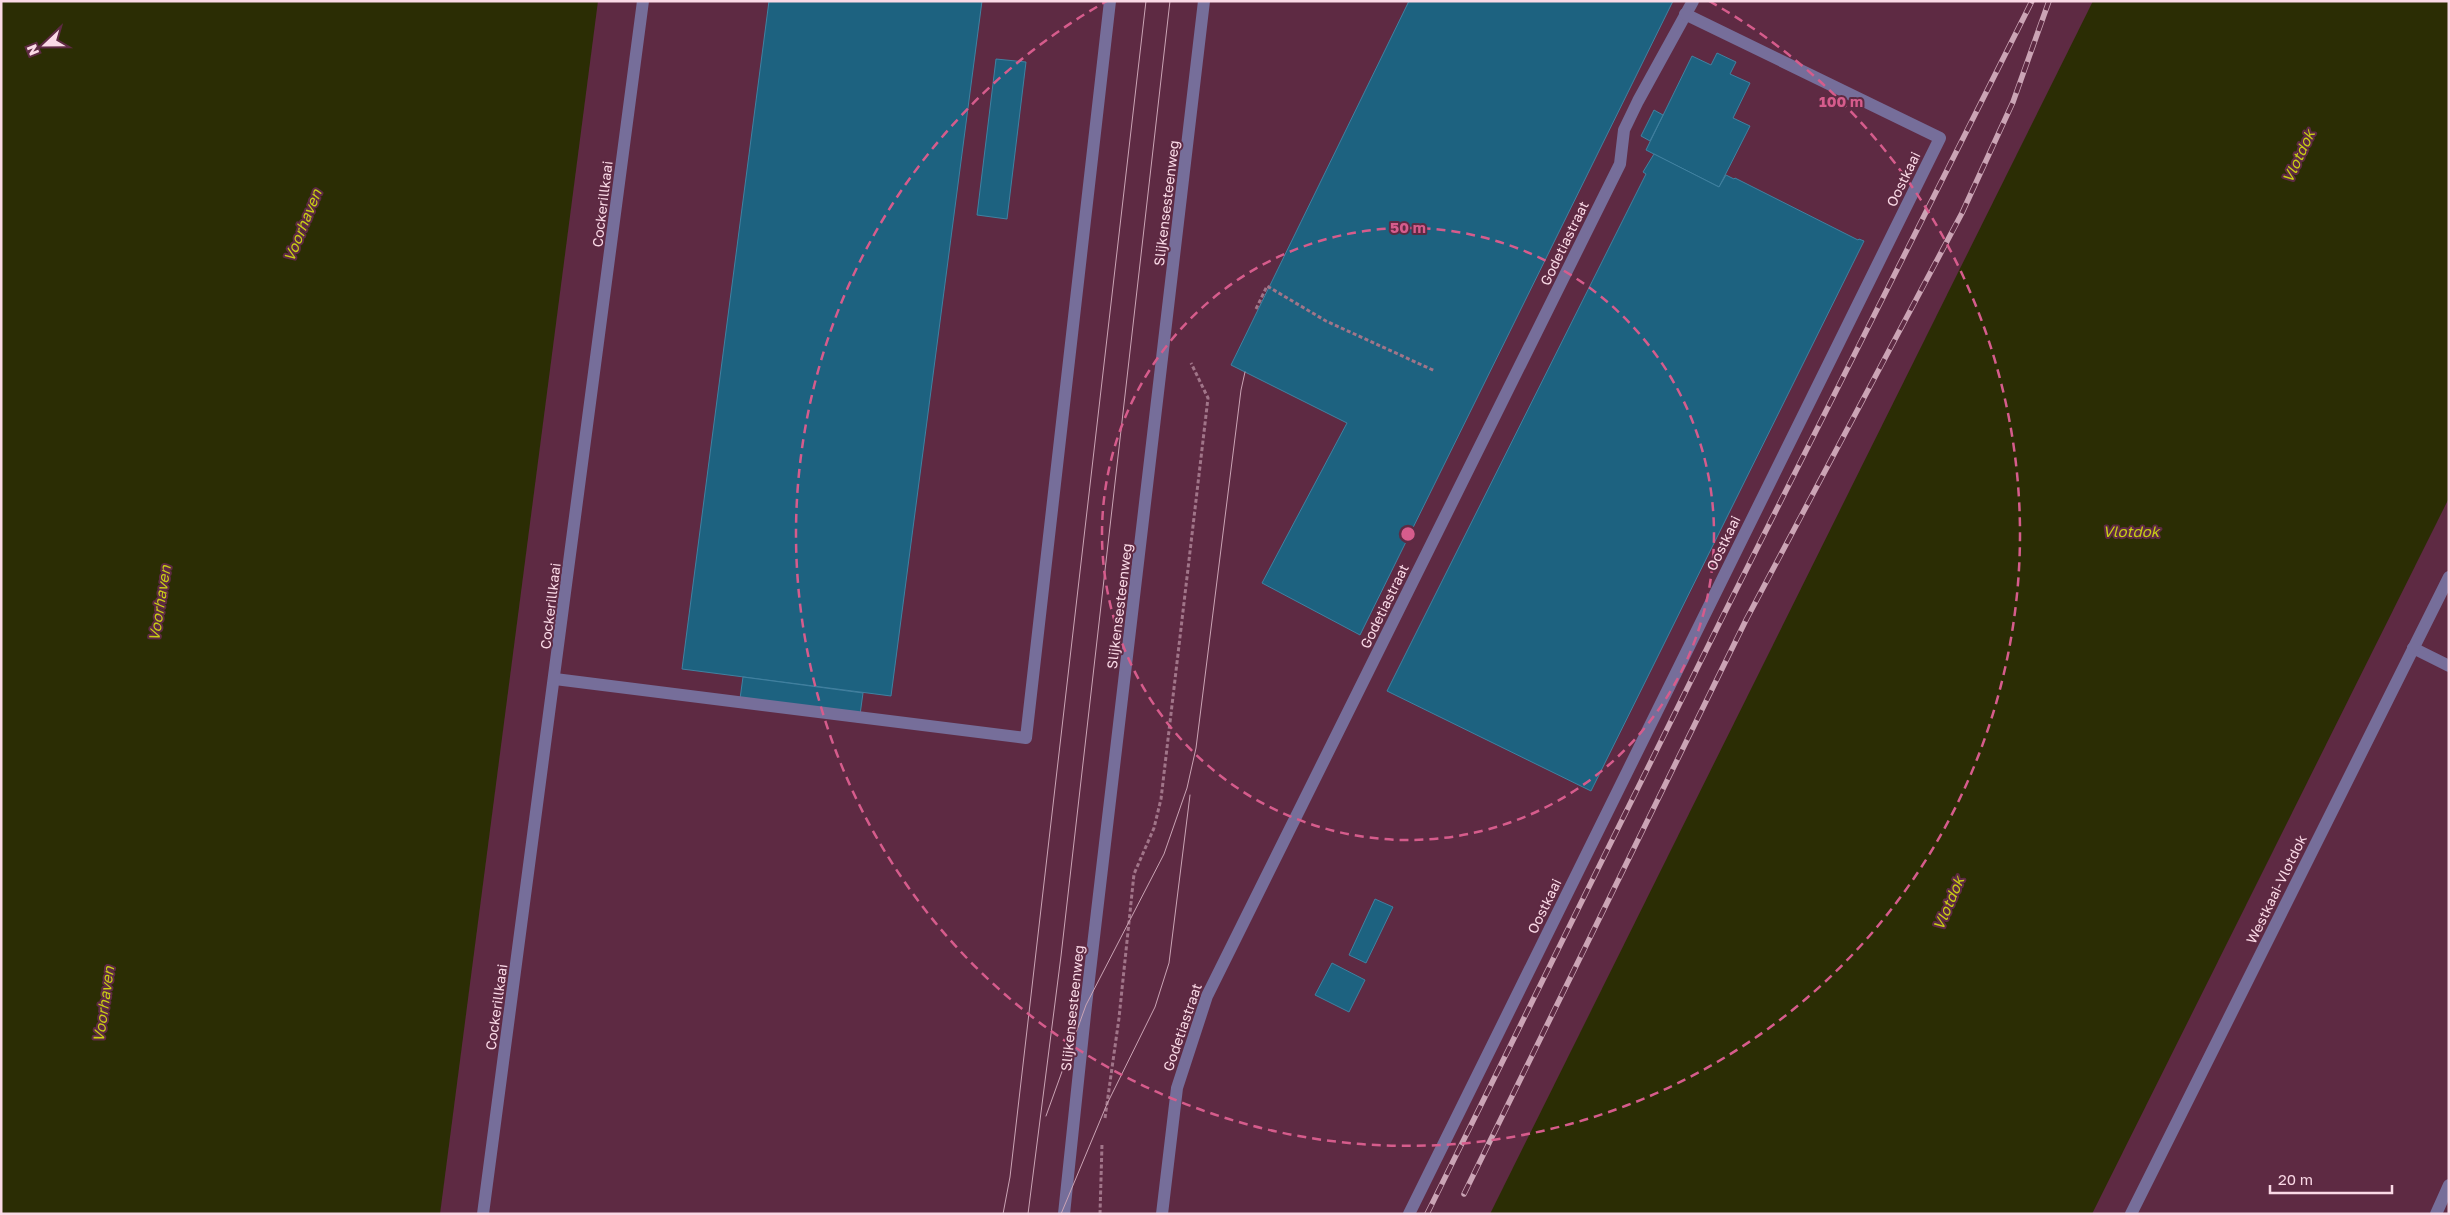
<svg xmlns="http://www.w3.org/2000/svg" width="2450" height="1215" font-family="'Golos Text',sans-serif">
	<rect width="100%" height="100%" fill="#5e2a43"/>
	<g fill="#2b2d04">
		<polygon points="1,1 598,1 440,1214 1,1214"/>
		<polygon points="2093,1 2449,1 2449,498 2092,1214 1490,1214"/>
	</g>
	<g fill="#1d6280" stroke="#4082a1">
		<polygon points="769,1 982,1 891,696 682,669"/>
		<polygon points="1409,1 1673,1 1360,635 1262,583 1347,423 1231,365"/>
		<polygon points="1717,53 1736,62 1730,74 1750,83 1733,118 1750,126 1719,187 1646,150 1692,56 1711,65"/>
		<polygon points="996,59 1026,62 1007,219 977,215"/>
		<polygon points="1654,110 1663,115 1650,141 1641,136"/>
		<polygon points="1654,154 1719,187 1726,175 1734,179 1735,178 1858,240 1859,239 1864,241 1591,791 1387,691 1646,174 1643,172"/>
		<polygon points="743,677 863,693 859,722 739,706"/>
		<polygon points="1375,899 1393,907 1366,963 1349,955"/>
		<polygon points="1332,963 1365,980 1349,1012 1315,995"/>
	</g>
	<g fill="none" stroke-linecap="round" stroke-linejoin="round">
		<g stroke="#a17589" stroke-width="3" stroke-dasharray="4 2.5" stroke-linecap="butt">
			<polyline points="1256,309 1267,286 1326,321 1435,371"/>
			<polyline points="1105,1118 1119,1018 1134,874 1154,828 1161,799 1208,398 1191,363"/>
			<polyline points="1100,1214 1102,1144"/>
		</g>
		<g stroke="#766e9a" stroke-width="12">
			<polyline points="2413,648 2449,666"/>
			<polyline points="555,679 1026,738 1110,1"/>
			<polyline points="483,1214 643,1"/>
			<polyline points="1064,1214 1086,1005 1204,1"/>
			<polyline points="1162,1214 1177,1088 1207,996 1620,164 1624,130 1638,101 1693,1"/>
			<polyline points="1409,1214 1940,138 1685,14"/>
			<polyline points="2131,1214 2449,577"/>
			<polyline points="2436,1214 2449,1185"/>
		</g>
		<g stroke="#cba4b5" stroke-width="1">
			<polyline points="1046,1116 1086,1005 1164,854 1187,788 1196,748 1241,390 1245,372"/>
			<polyline points="1003,1214 1010,1177 1146,1"/>
			<polyline points="1028,1214 1061,956 1170,1"/>
			<polyline points="1061,1214 1107,1104 1155,1007 1169,963 1190,795"/>
		</g>
		<defs>
			<g id="rail">
				<polyline points="1464,1194 1746,620 1962,213 2013,102 2049,1"/>
				<polyline points="1427,1214 1724,614 2032,1"/>
			</g>
		</defs>
		<use href="#rail" stroke="#cba4b5" stroke-width="5.5"/>
		<use href="#rail" stroke="#5e2a43" stroke-width="4" stroke-dasharray="11" stroke-linecap="butt"/>
	</g>
	<g fill="none" stroke="#d65c8c" stroke-width="2.5" stroke-dasharray="9 6">
		<circle cx="1408" cy="534" r="306"/>
		<path d="M1709 1A612 612 0 1 1 1107 1"/>
	</g>
	<g text-anchor="middle" dominant-baseline="central" stroke-width="4" stroke-linejoin="round" paint-order="stroke">
		<g font-size="14" fill="#fad9e6" stroke="#5e2a43">
			<text transform="translate(1903 179) rotate(-64)">Oostkaai</text>
			<text transform="translate(1166 203) rotate(-83)">Slijkensesteenweg</text>
			<text transform="translate(602 204) rotate(-83)">Cockerillkaai</text>
			<text transform="translate(1564 243) rotate(-64)">Godetiastraat</text>
			<text transform="translate(1723 543) rotate(-64)">Oostkaai</text>
			<text transform="translate(550 606) rotate(-83)">Cockerillkaai</text>
			<text transform="translate(1119 606) rotate(-83)">Slijkensesteenweg</text>
			<text transform="translate(1384 606) rotate(-64)">Godetiastraat</text>
			<text transform="translate(2276 889) rotate(-64)">Westkaai-Vlotdok</text>
			<text transform="translate(1544 906) rotate(-64)">Oostkaai</text>
			<text transform="translate(496 1007) rotate(-82)">Cockerillkaai</text>
			<text transform="translate(1072 1008) rotate(-84)">Slijkensesteenweg</text>
			<text transform="translate(1182 1027) rotate(-71)">Godetiastraat</text>
		</g>
		<g font-size="15" font-style="italic" fill="#c8ce15" stroke="#5e2a43">
			<text transform="translate(2298 156) rotate(-65)">Vlotdok</text>
			<text transform="translate(302 225) rotate(-68)">Voorhaven</text>
			<text x="2131" y="531">Vlotdok</text>
			<text transform="translate(159 603) rotate(-81)">Voorhaven</text>
			<text transform="translate(1948 903) rotate(-67)">Vlotdok</text>
			<text transform="translate(103 1004) rotate(-82)">Voorhaven</text>
		</g>
	</g>
	<circle cx="1408" cy="534" r="8" fill="#d65c8c" stroke="#5e2a43" stroke-width="2.5"/>
	<g font-size="15" text-anchor="middle" font-weight="bold" fill="#d65c8c" stroke="#5e2a43" stroke-width="4" stroke-linejoin="round" paint-order="stroke">
		<text x="1841" y="107">100 m</text>
		<text x="1408" y="233">50 m</text>
	</g>
	<rect width="2450" height="1215" fill="none" stroke="#fad9e6" stroke-width="5"/>
	<g transform="translate(45 45) rotate(248)" stroke="#5e2a43" stroke-width="4" paint-order="stroke">
	<path d="M0-4L9 19L0 12L-9 19Z" fill="#fad9e6"/>
	<text y="-8" font-size="14" font-weight="bold" text-anchor="middle" fill="#fad9e6">N</text>
	</g>
	<path d="M2270 1185v8h122v-8" fill="none" stroke="#fad9e6" stroke-width="2.5"/>
	<text x="2278" y="1185" font-size="15" fill="#fad9e6" stroke="#5e2a43" stroke-width="4" paint-order="stroke">20 m</text>
</svg>
